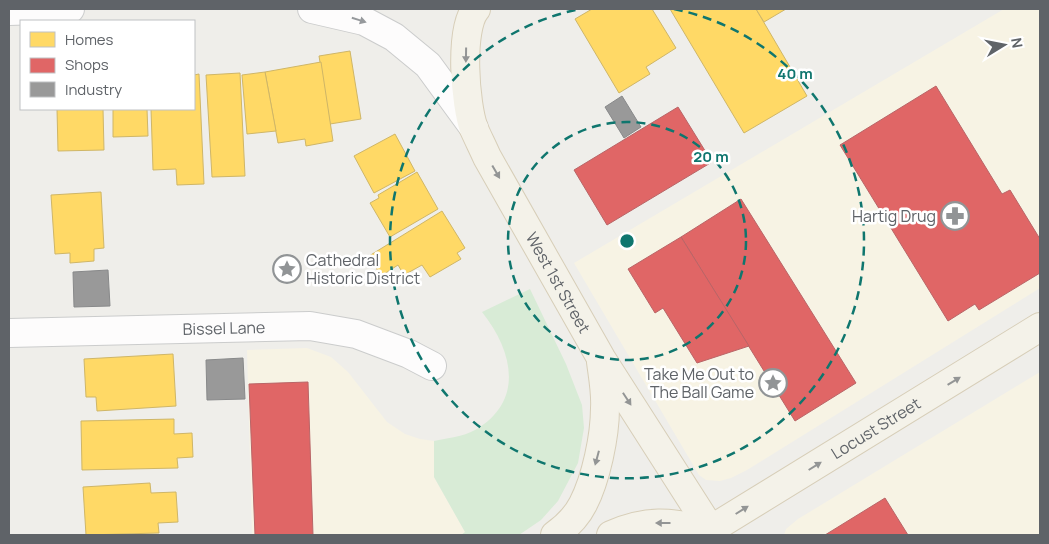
<svg xmlns="http://www.w3.org/2000/svg" width="1049" height="544" font-family="Manrope,sans-serif">
	<rect width="100%" height="100%" fill="#efeeea"/>
	<g fill="#f7f3e4">
		<polygon points="1004,9 1040,9 1040,288 747,470 731,478 720,481 706,480 699,475 574,263"/>
		<polygon points="307,348 331,357 348,372 387,422 405,434 420,439 434,441 434,477 466,533 461,535 252,535 247,350"/>
		<polygon points="1040,372 1040,535 784,535 786,529 798,519"/>
	</g>
	<path fill="#d8ebd6" d="M530 289 566 364 582 405 584 428 578 463 558 501 541 520 519 535H461L465 532 434 477V441C447 438 463 437 475 430 525 401 513 351 482 312Z"/>
	<g fill="#ffd966" stroke="#cfb667">
		<polygon points="592,9 652,9 676,48 646,67 650,74 619,93 575,19"/>
		<polygon points="670,9 756,9 807,96 744,133"/>
		<polygon points="756,9 786,9 764,22"/>
		<polygon points="350,51 361,119 330,124 319,56"/>
		<polygon points="321,62 333,141 306,146 305,139 278,143 265,72"/>
		<polygon points="265,72 276,131 247,134 242,75"/>
		<polygon points="240,73 245,176 212,177 206,75"/>
		<polygon points="199,74 204,184 177,185 176,169 153,170 151,109 194,109 194,75"/>
		<polygon points="57,109 103,109 104,150 58,151"/>
		<polygon points="113,109 147,109 148,136 113,137"/>
		<polygon points="395,134 415,171 374,193 354,156"/>
		<polygon points="417,172 438,209 390,237 370,203 379,198 378,195"/>
		<polygon points="101,192 104,248 94,249 94,261 70,263 70,253 55,254 51,195"/>
		<polygon points="442,211 465,248 457,253 461,259 430,277 422,265 404,275 398,265 381,276 369,256"/>
		<polygon points="173,354 176,406 97,411 96,397 86,397 84,359"/>
		<polygon points="174,419 174,434 192,433 193,457 177,458 178,468 82,470 81,421"/>
		<polygon points="150,483 151,493 176,492 178,522 158,523 159,533 86,535 83,487"/>
	</g>
	<g fill="#e06666" stroke="#b96567">
		<polygon points="936,86 1002,194 1010,190 1040,239 1040,273 979,310 975,304 948,321 840,145"/>
		<polygon points="678,107 712,162 607,225 574,170"/>
		<polygon points="741,199 856,383 795,421 681,237"/>
		<polygon points="681,237 749,346 697,363 663,308 655,313 628,269"/>
		<polygon points="308,382 313,535 255,535 249,384"/>
		<polygon points="885,498 908,535 825,535"/>
	</g>
	<g fill="#999" stroke="#88898a">
		<polygon points="622,96 641,127 624,138 605,107"/>
		<polygon points="108,270 110,306 74,307 73,272"/>
		<polygon points="243,358 245,399 207,400 206,360"/>
	</g>
	<g fill="none" stroke-linecap="round" stroke-linejoin="round">
		<defs>
			<g id="minor">
				<polyline points="312,9 364,21 394,37 428,65 474,128"/>
				<polyline points="9,11 70,9"/>
				<path id="s1" d="M9 333 310 326 356 334 409 354 432 366"/>
			</g>
			<g id="major">
				<path id="s2" d="M476 9C459 29 465 105 474 129 478 138 483 148 487 157L601 358 711 530"/>
				<path d="M555 535C566 527 577 516 583 504 596 479 605 436 605 408 606 393 603 377 601 362"/>
				<path d="M611 535C650 518 671 523 711 530"/>
				<path id="s3" d="M702 535 1040 327"/>
			</g>
		</defs>
		<use href="#minor" stroke="#cbcccc" stroke-width="30"/>
		<use href="#major" stroke="#d7ceb8" stroke-width="30"/>
		<use href="#minor" stroke="#fdfcfc" stroke-width="28"/>
		<use href="#major" stroke="#f4f2e9" stroke-width="28"/>
	</g>
	<defs><path id="oneway-solid" d="M-6-.8H1V-3.2L6.5 0L1 3.2V.8H-6Z" transform="scale(1.25)"/></defs>
	<use fill="#96999c" href="#oneway-solid" transform="translate(359 20) rotate(17)"/>
	<g fill="#939595">
		<use href="#oneway-solid" transform="translate(466 55) rotate(91)"/>
		<use href="#oneway-solid" transform="translate(496 172) rotate(60)"/>
		<use href="#oneway-solid" transform="translate(954 381) rotate(-31)"/>
		<use href="#oneway-solid" transform="translate(627 399) rotate(57)"/>
		<use href="#oneway-solid" transform="translate(597 458) rotate(105)"/>
		<use href="#oneway-solid" transform="translate(815 466) rotate(-32)"/>
		<use href="#oneway-solid" transform="translate(742 510) rotate(-32)"/>
		<use href="#oneway-solid" transform="translate(663 523) rotate(180)"/>
	</g>
	<g fill="none" stroke="#0f766e" stroke-width="2.5" stroke-dasharray="9 6">
		<circle cx="627" cy="241" r="119"/>
		<path d="M674 9A237 237 0 1 1 580 9"/>
	</g>
	<defs>
		<symbol id="pharmacy-ring" viewBox="-11 -11 22 22"><circle r="9.5" fill="#fff" stroke="#919496" stroke-width="1.5"/><path d="M-2-6h4v4h4v4h-4v4h-4v-4h-4v-4h4Z" fill="#919496"/></symbol>
		<symbol id="sight-ring" viewBox="-11 -11 22 22"><circle r="9.5" fill="#fff" stroke="#919496" stroke-width="1.5"/><path d="M0-6L1.8-2.2L6-1.7L2.9 1.2L3.7 5.4L0 3.3L-3.7 5.4L-2.9 1.2L-6-1.7L-1.8-2.2Z" fill="#919496"/></symbol>
	</defs>
	<g fill-rule="evenodd">
		<use href="#pharmacy-ring" x="939" y="200" width="32" height="32"/>
		<use href="#sight-ring" x="271" y="253" width="32" height="32"/>
		<use href="#sight-ring" x="757" y="367" width="32" height="32"/>
	</g>
	<g text-anchor="middle" dominant-baseline="central" stroke-width="5" stroke-linejoin="round" paint-order="stroke">
		<g font-size="16" fill="#5f6368" stroke="#fff" text-anchor="end">
			<text x="936" y="216">Hartig Drug</text>
			<text x="306" y="260" text-anchor="start">Cathedral<tspan x="306" dy="18">Historic District</tspan></text>
			<text x="754" y="374">Take Me Out to<tspan x="754" dy="18">The Ball Game</tspan></text>
		</g>
		<g font-size="16" fill="#5f6368" stroke="#fff">
			<text stroke="none"><textPath href="#s2" startOffset="298">West 1st Street</textPath></text>
			<text stroke="none"><textPath href="#s1" startOffset="215">Bissel Lane</textPath></text>
			<text stroke="none"><textPath href="#s3" startOffset="204">Locust Street</textPath></text>
		</g>
	</g>
	<circle cx="627" cy="241" r="8" fill="#0f766e" stroke="#fff" stroke-width="2.5"/>
	<g font-size="15" text-anchor="middle" font-weight="bold" fill="#0f766e" stroke="#fff" stroke-width="5" stroke-linejoin="round" paint-order="stroke">
		<text x="795" y="79">40 m</text>
		<text x="711" y="162">20 m</text>
	</g>
	<rect width="1049" height="544" fill="none" stroke="#5f6368" stroke-width="20"/>
	<rect x="20" y="20" width="175" height="90" fill="#ffffff" stroke="#bfc1c3"/>
	<rect x="30" y="32" width="25" height="15" fill="#ffd966" stroke="#bfc1c3"/>
	<text x="65" y="45" font-size="15" fill="#5f6368">Homes</text>
	<rect x="30" y="58" width="25" height="15" fill="#e06666" stroke="#bfc1c3"/>
	<text x="65" y="70" font-size="15" fill="#5f6368">Shops</text>
	<rect x="30" y="82" width="25" height="15" fill="#999999" stroke="#bfc1c3"/>
	<text x="65" y="95" font-size="15" fill="#5f6368">Industry</text>
	<g transform="translate(1004 45) rotate(80)" stroke="#ffffff" stroke-width="4" paint-order="stroke">
	<path d="M0-4L9 19L0 12L-9 19Z" fill="#5f6368"/>
	<text y="-8" font-size="14" font-weight="bold" text-anchor="middle" fill="#5f6368">N</text>
	</g>
</svg>
